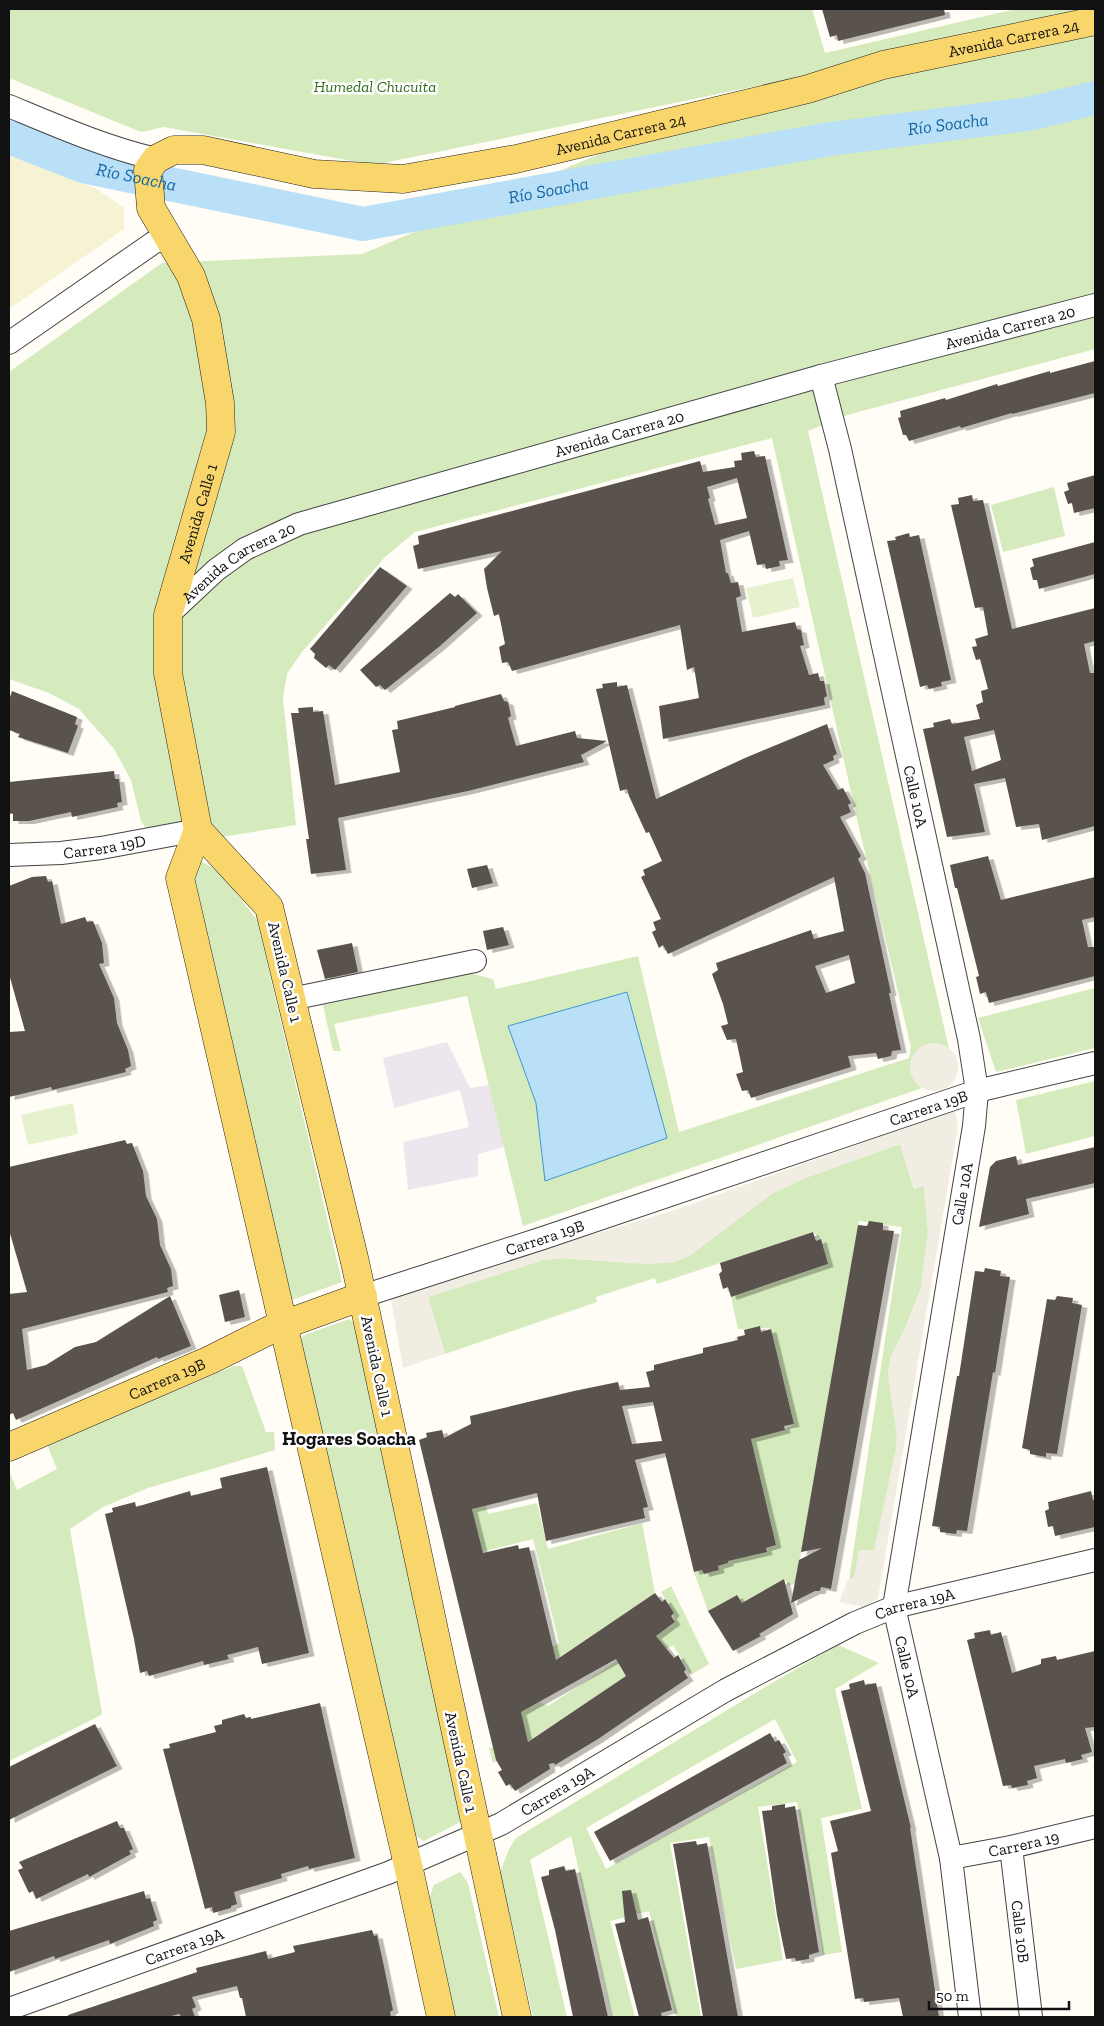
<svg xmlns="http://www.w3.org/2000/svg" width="1104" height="2026" font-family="'Zilla Slab',serif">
	<defs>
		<filter id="shadow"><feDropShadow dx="5.5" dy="3" stdDeviation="0" flood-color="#0004"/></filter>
	</defs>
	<rect width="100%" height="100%" fill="#fffdf5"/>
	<polygon fill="#eee6ef" points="447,1042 470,1088 489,1085 504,1147 478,1154 478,1176 408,1190 403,1142 469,1127 460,1090 394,1108 383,1058"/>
	<polygon fill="#f6f3d4" points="9,154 95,188 124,208 124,229 9,309"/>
	<g fill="#d5ebbd" fill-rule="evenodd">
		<path d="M9 9H812L825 53 1016 9H1095V349L847 415 808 431 949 1049C919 1033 896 1068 922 1088L523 1226 467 996 334 1024 341 1051H333L323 1005 469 973 493 979 496 989 638 956 679 1132 909 1058 911 1047 857 819 772 438 415 532 385 557 301 653 287 674 283 698 296 825 159 847 141 821 131 780 114 749 79 709 49 693 9 679V372L162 263 362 254 766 84 374 165 164 127 141 132 9 78Z"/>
		<polygon points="1054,487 1065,536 1003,552 991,505"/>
		<polygon points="199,860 220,872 257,920 342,1282 292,1300 191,863"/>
		<polygon points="1095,988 1095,1048 996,1072 978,1018"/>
		<polygon points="1095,1081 1095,1136 1026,1154 1016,1100"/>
		<path d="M900 1144 914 1189 924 1186 928 1232 921 1288 904 1331 891 1356 888 1373 897 1435 896 1449 871 1570 849 1580 902 1227 859 1221 796 1583 789 1586 784 1579 742 1604 736 1595 708 1611 694 1572 702 1570 704 1574 719 1570 718 1566 728 1563 681 1364 749 1552 751 1556 767 1552 766 1548 776 1545 750 1441 729 1347 737 1337 760 1432C774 1435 783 1431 794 1424L771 1329C759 1326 750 1331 738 1329L731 1297 824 1266C826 1252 824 1242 813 1232L657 1284 655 1278 596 1297 597 1302 445 1354 428 1297 543 1260 562 1258 648 1264 675 1262 692 1254 771 1194 805 1178Z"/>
		<polygon points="349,1319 355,1324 460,1811 460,1822 424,1841 409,1832 300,1345 302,1336"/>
		<polygon points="234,1366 242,1366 266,1432 274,1432 275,1450 148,1488 103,1507 70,1529 102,1713 101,1715 9,1761 9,1471 17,1490 57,1469 47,1445"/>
		<polygon points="467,1426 488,1514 537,1503 548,1549 642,1523 655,1593 530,1677 539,1702 548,1706 675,1623 674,1613 661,1592 671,1586 709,1664 691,1675 673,1645 534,1738 493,1763 489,1748 517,1741 510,1668 559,1643 533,1539 482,1552 453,1432"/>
		<path d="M838 1645 879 1663 835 1689 862 1809 821 1818 842 1952 823 1955 797 1802 758 1807 783 1960 736 1969 709 1837 670 1843 701 2017H676L649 1911 610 1921 635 2017H612L571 1836 530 1860 567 2017H533L500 1872 509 1849 516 1838 772 1683ZM775 1719 797 1762 606 1869 586 1828Z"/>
		<polygon points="460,1872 468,1883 499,2017 455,2017 429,1899 434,1885"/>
	</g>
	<g fill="#e6f2cf">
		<polygon points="793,578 800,607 753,618 746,588"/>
		<polygon points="73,1103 78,1134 28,1145 21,1115"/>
	</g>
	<g fill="#f1ede2">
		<circle cx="934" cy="1067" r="24"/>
		<polygon points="955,1110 958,1126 878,1598 863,1607 839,1602 848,1580 854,1577 859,1550 874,1550 896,1449 897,1435 888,1373 891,1356 904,1331 921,1288 928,1232 924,1186 914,1189 900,1144 805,1178 771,1194 692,1254 675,1262 648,1264 562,1258 543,1260 428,1297 445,1354 403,1368 390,1294 669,1212"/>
	</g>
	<polygon fill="#b9e0f7" stroke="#3f96cf" points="627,992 667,1138 545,1181 536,1103 508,1026"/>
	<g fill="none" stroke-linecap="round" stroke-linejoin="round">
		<path stroke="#b9e0f7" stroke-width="34" id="s1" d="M9 137 83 166 363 224 830 139 1029 114 1095 98"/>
	</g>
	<g fill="#5a524d" fill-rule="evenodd" filter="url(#shadow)">
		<polygon points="822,9 944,9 945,15 838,41 837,35 830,37"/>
		<polygon points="1095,361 1095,393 1012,414 1012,413 961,428 960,426 909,441 906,435 903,435 898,418 901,417 900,411 945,398 946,400 997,384 998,386 1050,371 1050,373"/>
		<path d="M754 451 756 457 765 456 788 560 779 561 780 566 766 569 765 564 757 565 749 531 720 540 726 573H728L731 583 738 582 741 596 736 598 742 632 795 622 797 629 801 630 804 645 800 646 809 675 818 673 820 681H824L827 696 824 698 825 705 663 739 659 706 699 698 694 667 687 670 680 625 512 671 508 662 502 663 499 647 505 644 499 614 494 616 487 588 484 569 502 551 418 569 413 546 419 544 418 536 700 461 703 472 735 467 734 461 742 460 741 453ZM737 478 747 518 715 525 708 499 710 498 707 487Z"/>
		<polygon points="1095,475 1095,508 1074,513 1072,503 1068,504 1064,492 1069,490 1067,483"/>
		<path d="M972 495 973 501 983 500 1012 629 1095 608V641L1084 644 1090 673H1095V826L1042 840 1039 824 1016 827 1005 778 974 784 985 832 947 837 923 729 934 727 933 723 950 719 952 724 980 719 976 705 983 702 981 691 988 689 980 659 976 660 972 647 977 646 975 639 988 635 983 607 975 608 951 505 959 504 958 498ZM994 730 1001 760 972 771 964 737Z"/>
		<polygon points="909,533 910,537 919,535 951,680 941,682 942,686 929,689 927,685 920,687 887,541 896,540 895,537"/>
		<polygon points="1095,542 1095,574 1039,589 1037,580 1033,580 1030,568 1034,566 1032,559"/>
		<polygon points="380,567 407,586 335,670 329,665 326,668 314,658 315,654 310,649"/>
		<polygon points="450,593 455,597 458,594 477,613 440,646 385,690 380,685 376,687 360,670"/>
		<path d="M617 682V687L627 685 656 799 745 758 827 724 837 754 833 756 834 760 823 765 838 790 843 788 851 803 848 805 851 812 840 817 861 856 858 859 865 873 891 993H889L901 1050 892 1051 891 1056 878 1059 876 1053 848 1056 851 1067 751 1098 748 1090 742 1091 736 1074 743 1072 736 1039 727 1040 721 1026 728 1024 723 1004 712 974 718 970 716 963 811 930 814 939 844 931 834 877 668 954 663 945 659 948 652 932 656 930 653 922 661 919 641 877 645 875 643 870 662 861 649 832 646 833 629 796 627 789 620 791 596 689 603 688 602 684ZM849 955 855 983 826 993 815 966Z"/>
		<polygon points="12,691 77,717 75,724 78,726 68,753 18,737 20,734 9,730 9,700"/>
		<polygon points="501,694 504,701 508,702 511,716 508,718 516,746 575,731 577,738 607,741 581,755 584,762 468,791 338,818 346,870 311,874 306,839 309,839 291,713 299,713 298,708 313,707 313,712 323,711 335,785 400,772 392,730 398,729 397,721 455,707 455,706"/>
		<polygon points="114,771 115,779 119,779 122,802 117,803 118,807 72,817 71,812 29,821 13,821 13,814 9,813 9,782"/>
		<polygon points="988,856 1001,900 1095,877 1095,917 1082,920 1088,947 1095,947 1095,976 989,1003 986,992 980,994 976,977 979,976 957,888 955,888 950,865"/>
		<polygon points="487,865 493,883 472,888 467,869"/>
		<polygon points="46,876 48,882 52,881 61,924 85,917 87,922 93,921 102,943 104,963 99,964 114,998 117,1023 128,1050 131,1066 125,1069 126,1072 102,1078 52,1090 51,1087 9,1097 9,1032 25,1031 9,974 9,886 32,877"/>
		<polygon points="503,927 509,945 487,950 483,931"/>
		<polygon points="352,943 358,972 325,979 317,950"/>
		<polygon points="125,1140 127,1144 132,1143 143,1171 146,1196 157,1219 160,1245 171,1269 173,1286 167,1288 168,1292 22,1329 27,1370 46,1365 75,1347 96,1342 170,1296 191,1346 158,1359 157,1357 16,1420 13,1413 9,1415 9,1294 27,1292 9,1230 9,1167"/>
		<polygon points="1095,1147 1095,1183 1026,1199 1029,1214 979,1227 990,1167 996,1161 1016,1156 1018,1165"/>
		<polygon points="869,1221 883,1223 883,1230 894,1231 831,1589 821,1587 820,1591 815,1591 791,1603 799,1560 822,1548 801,1552 858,1225 867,1226"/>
		<polygon points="813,1232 816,1241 821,1239 828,1264 731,1297 728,1287 723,1289 719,1274 722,1271 720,1263"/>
		<polygon points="985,1268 1001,1271 1000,1276 1010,1277 995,1373 993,1372 967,1531 957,1530 956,1534 940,1532 940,1527 932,1526 957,1376 959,1376 975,1271 984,1272"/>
		<polygon points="239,1290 245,1317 225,1322 219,1295"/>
		<polygon points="1057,1296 1073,1298 1072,1303 1082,1305 1057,1454 1046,1453 1046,1457 1030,1454 1030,1450 1022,1448 1047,1299 1055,1300"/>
		<path d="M760 1326 761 1332 771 1329 794 1424 784 1426 785 1430 751 1439 776 1545 766 1548 767 1552 728 1561V1563L718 1566 719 1570 704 1574 702 1570 694 1572 665 1453 635 1460 648 1507 643 1508 645 1518 546 1541 537 1493 472 1509 483 1553 518 1545 519 1549 529 1547 556 1660 655 1593 662 1602 665 1599 674 1613 671 1616 675 1622 656 1636 674 1658 678 1655 686 1669 684 1672 688 1678 598 1739 555 1765 554 1763 549 1764 550 1769 515 1791 510 1784 506 1786 498 1772 502 1770 496 1760 419 1440 427 1437 426 1433 442 1430 444 1438 471 1424 470 1416 574 1391 618 1382 620 1390 650 1387 646 1372 654 1370V1365L703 1353V1348L738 1340 737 1337 745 1335 744 1330ZM653 1402 662 1441 632 1444 622 1406ZM616 1659 626 1676 528 1742 521 1712Z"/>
		<polygon points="267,1467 309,1653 262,1664 258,1647 227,1655 229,1659 204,1665 203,1661 149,1676 147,1671 140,1673 134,1639 105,1514 113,1512 112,1508 135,1502 136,1507 190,1491 191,1496 222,1488 220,1478"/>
		<polygon points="1091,1491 1093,1500 1095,1500 1095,1527 1055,1536 1053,1526 1048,1527 1045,1511 1049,1509 1048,1502"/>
		<polygon points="784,1579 793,1614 759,1634 761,1636 733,1651 708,1611 737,1595 742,1603"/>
		<polygon points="990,1630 991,1635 1001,1632 1012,1673 1041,1664 1041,1659 1056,1656 1057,1660 1095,1651 1095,1727 1085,1728 1092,1752 1081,1755 1083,1759 1066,1763 1065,1759 1034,1766 1037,1778 1027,1781 1028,1785 1012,1788 1011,1785 1003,1786 967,1640 975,1638 974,1633"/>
		<polygon points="864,1680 865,1685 876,1683 911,1828 910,1828 939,2017 903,2017 899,1998 864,2002 863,1998 855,1999 831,1853 838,1851 830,1821 871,1811 841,1691 850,1689 849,1684"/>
		<polygon points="320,1703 355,1858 309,1869 308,1866 281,1874 282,1878 234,1892 237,1904 231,1906 231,1908 213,1913 212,1907 205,1909 163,1749 170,1748 169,1744 216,1732 214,1726 222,1724 222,1720 244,1714 246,1718 251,1717 251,1719"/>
		<polygon points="95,1724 117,1766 9,1820 9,1767"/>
		<polygon points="770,1733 775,1742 779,1740 786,1752 783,1754 787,1763 610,1861 594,1832"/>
		<polygon points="785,1804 785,1808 795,1806 819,1952 809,1955 809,1959 796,1961 795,1958 786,1959 777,1915 762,1811 772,1810 772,1806"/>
		<polygon points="117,1821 120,1828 124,1828 133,1849 129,1851 131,1854 89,1877 88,1874 36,1899 33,1891 29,1893 18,1870 23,1868 19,1862"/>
		<polygon points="696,1841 697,1845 707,1843 738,2017 703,2017 673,1844"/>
		<polygon points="564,1866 566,1871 575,1869 608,2017 573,2017 555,1930 541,1877 549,1875 549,1870"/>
		<polygon points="631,1890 638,1920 648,1917 672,2010 661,2013 662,2017 639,2017 615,1924 625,1922 622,1891"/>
		<polygon points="144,1891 146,1899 150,1898 157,1920 153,1922 154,1926 110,1944 109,1940 55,1959 54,1956 9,1972 9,1931"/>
		<polygon points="372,1930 374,1936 377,1935 382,1957 393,2010 390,2012 391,2017 246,2017 242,1998 240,1998 237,1986 192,1997 196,2007 192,2009 195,2017 182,2017 179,2014 168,2017 68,2017 68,2015 197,1972 196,1968 266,1951 268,1959 295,1952 293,1946"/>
	</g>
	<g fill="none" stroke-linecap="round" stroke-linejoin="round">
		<defs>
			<g id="minor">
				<path d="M9 106C57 126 105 147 156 159"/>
				<polyline points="9,343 153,243 167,237"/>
				<path id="s2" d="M821 376 840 449 969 1039 977 1091 974 1126 894 1607 951 1858 970 2017"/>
				<path id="s3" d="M168 615 216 570 245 549 299 524 821 376 1095 305"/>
				<path id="s4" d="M9 855 61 853 101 848 198 830"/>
				<polyline points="291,999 475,961"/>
				<path id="s5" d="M363 1296 543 1238 977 1091 1095 1063"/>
				<path id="s6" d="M1011 1847 1031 2017"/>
				<path id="s7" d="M951 1858 1011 1847 1095 1827"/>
				<path id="s8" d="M9 2009 388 1873 501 1824 726 1690 855 1623 894 1607 1095 1560"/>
			</g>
			<g id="major">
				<polyline points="198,830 180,878 408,1865 441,2017"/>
				<path id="s9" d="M9 1447 210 1360 272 1329 363 1296"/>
				<path id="s10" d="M517 2017 355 1262 269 907 198 830 168 673V615L221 432 220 403 206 319 191 276 151 208 148 170 156 159 174 150H203L314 174 403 179 516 159 808 89 883 65 1095 21"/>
			</g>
		</defs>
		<use href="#minor" stroke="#444" stroke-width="24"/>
		<use href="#major" stroke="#222" stroke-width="29"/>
		<use href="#minor" stroke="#fff" stroke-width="22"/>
		<use href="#major" stroke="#f9d66b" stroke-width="28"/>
	</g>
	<g text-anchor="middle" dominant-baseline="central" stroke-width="5" stroke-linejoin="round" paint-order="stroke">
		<g font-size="16" fill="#111" stroke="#fff">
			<text stroke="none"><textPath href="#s10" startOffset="2820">Avenida Carrera 24</textPath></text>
			<text stroke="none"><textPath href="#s10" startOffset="2415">Avenida Carrera 24</textPath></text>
			<text stroke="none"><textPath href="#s3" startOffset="899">Avenida Carrera 20</textPath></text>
			<text stroke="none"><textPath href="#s3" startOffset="494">Avenida Carrera 20</textPath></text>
			<text stroke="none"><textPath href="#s10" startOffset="1566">Avenida Calle 1</textPath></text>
			<text stroke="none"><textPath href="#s3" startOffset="89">Avenida Carrera 20</textPath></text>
			<text stroke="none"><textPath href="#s2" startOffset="431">Calle 10A</textPath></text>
			<text stroke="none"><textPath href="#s4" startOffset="96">Carrera 19D</textPath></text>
			<text transform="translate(285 972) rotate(77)">Avenida Calle 1</text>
			<text stroke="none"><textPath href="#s5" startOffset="596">Carrera 19B</textPath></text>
			<text transform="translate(962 1194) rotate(-80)">Calle 10A</text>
			<text stroke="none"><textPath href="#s5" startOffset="191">Carrera 19B</textPath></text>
			<text transform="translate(377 1366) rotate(78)">Avenida Calle 1</text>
			<text stroke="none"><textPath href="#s9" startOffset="172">Carrera 19B</textPath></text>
			<text stroke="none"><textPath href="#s8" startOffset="996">Carrera 19A</textPath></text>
			<text stroke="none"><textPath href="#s2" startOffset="1316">Calle 10A</textPath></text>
			<text transform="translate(461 1762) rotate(78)">Avenida Calle 1</text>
			<text stroke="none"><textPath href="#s8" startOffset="591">Carrera 19A</textPath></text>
			<text stroke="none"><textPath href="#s7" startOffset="74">Carrera 19</textPath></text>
			<text stroke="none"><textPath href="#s6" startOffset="85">Calle 10B</textPath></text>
			<text stroke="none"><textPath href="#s8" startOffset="186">Carrera 19A</textPath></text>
		</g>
		<g font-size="16" font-style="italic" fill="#2f6b1f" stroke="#fff">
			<text x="375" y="86">Humedal Chucuita</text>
		</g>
		<g font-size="18" font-style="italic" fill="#1768a6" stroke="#fff">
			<text stroke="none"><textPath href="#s1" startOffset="959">Río Soacha</textPath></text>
			<text stroke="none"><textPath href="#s1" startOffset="134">Río Soacha</textPath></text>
			<text stroke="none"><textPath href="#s1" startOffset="554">Río Soacha</textPath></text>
		</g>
		<g font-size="19" font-weight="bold" fill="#111" stroke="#fff">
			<text x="349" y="1438">Hogares Soacha</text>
		</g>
	</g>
	<rect width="1104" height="2026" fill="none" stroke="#111111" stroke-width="20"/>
	<path d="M929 2001v8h140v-8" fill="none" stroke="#111111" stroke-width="2.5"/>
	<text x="936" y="2001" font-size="15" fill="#111111" stroke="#ffffff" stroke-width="4" paint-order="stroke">50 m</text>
</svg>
